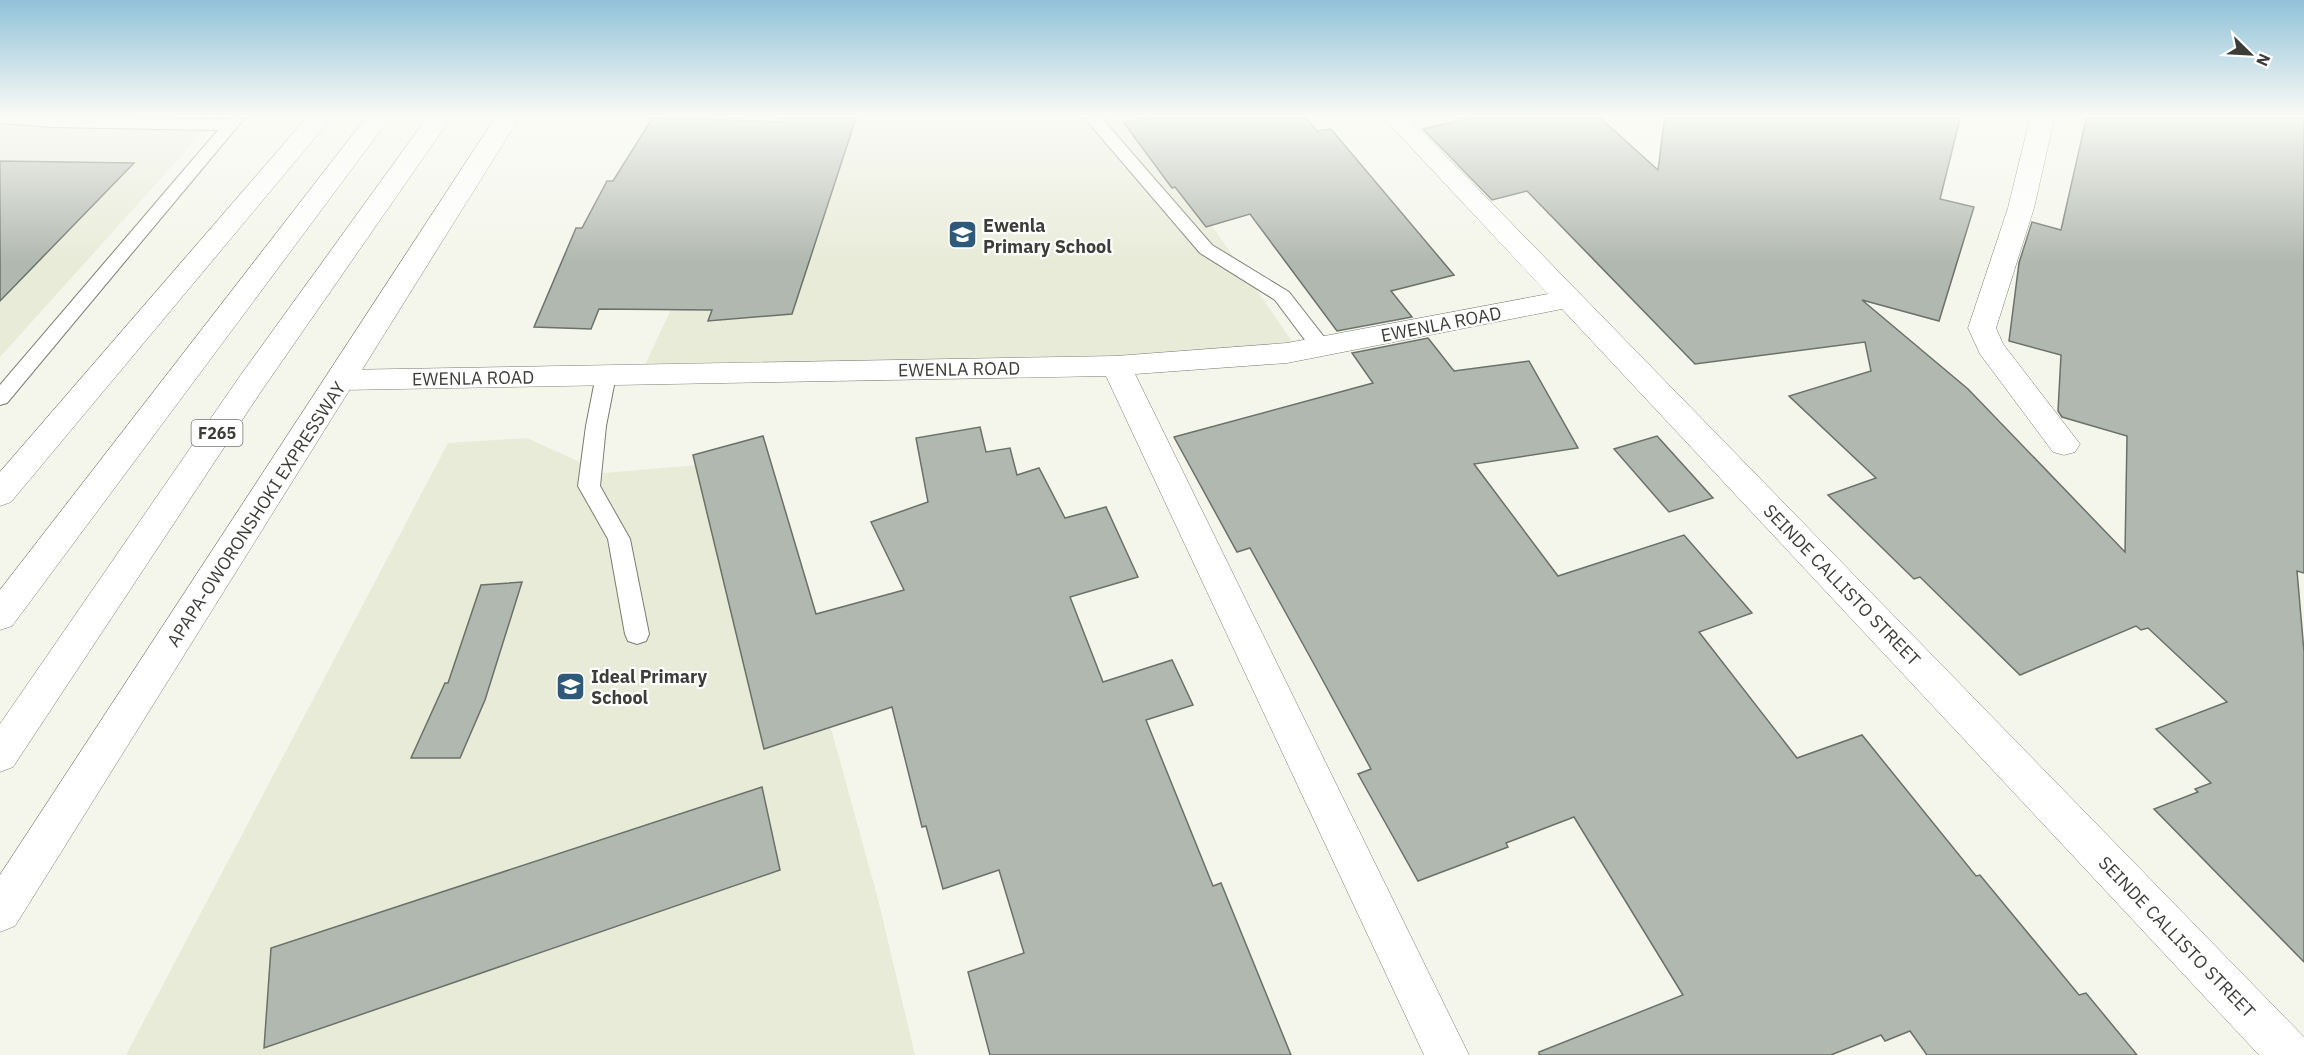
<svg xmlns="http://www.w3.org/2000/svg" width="2304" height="1055" font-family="'IBM Plex Sans',sans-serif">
	<rect width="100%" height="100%" fill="#f4f6eb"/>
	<g fill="#e9ebd9">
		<polygon points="0,115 218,115 0,357"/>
		<polygon points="762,115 1135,115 1301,354 636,384"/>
		<polygon points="527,438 604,473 757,460 878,899 915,1055 126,1055 448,443"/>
	</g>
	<g fill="#b1b8af" stroke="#6b7169" stroke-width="1.5">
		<polygon points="784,115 857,115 792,314 708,321 712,310 599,309 591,329 534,327 576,228 582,228 607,181 613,181 653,117 782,122"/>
		<polygon points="1161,115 1304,115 1317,131 1331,129 1454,275 1391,291 1412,317 1337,331 1250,214 1206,227 1175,187 1172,188 1124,123"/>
		<polygon points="1485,115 1597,115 1658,170 1665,115 1961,115 1940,199 1974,207 1939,321 1862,300 1968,389 2125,552 2127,436 2062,417 2058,411 2061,355 2009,341 2019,263 2032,222 2061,230 2087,115 2304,115 2304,573 2297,571 2304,652 2304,962 2154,809 2198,792 2195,789 2211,783 2156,729 2227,702 2148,628 2141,630 2136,626 2020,675 1920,577 1914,579 1828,495 1876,478 1789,396 1871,371 1865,342 1695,364 1527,191 1492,200 1423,129"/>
		<polygon points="0,161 134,163 0,301"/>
		<polygon points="1428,338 1454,371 1529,361 1578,448 1474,464 1558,576 1684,535 1752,613 1699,632 1797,758 1862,735 1976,876 1980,875 2079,995 2086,993 2137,1055 1927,1055 1910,1031 1885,1041 1881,1035 1831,1055 1539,1055 1539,1052 1683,995 1574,817 1506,843 1508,847 1418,881 1358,774 1371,769 1315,666 1250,548 1237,552 1174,437 1373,383 1352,353"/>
		<polygon points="980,427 986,452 1010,448 1017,475 1039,468 1065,518 1106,507 1138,577 1070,597 1103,682 1172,660 1193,705 1146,720 1213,886 1221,883 1291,1055 990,1055 968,972 1024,953 999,870 943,889 926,826 922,827 892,707 764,749 693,455 763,436 816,614 904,590 871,522 928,502 916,438"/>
		<polygon points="1657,436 1713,498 1669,512 1614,449"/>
		<polygon points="522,582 485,700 460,758 411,758 445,683 448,683 481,585"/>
		<polygon points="762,787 780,870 264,1048 271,948"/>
	</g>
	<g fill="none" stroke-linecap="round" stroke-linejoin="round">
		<defs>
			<g id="lane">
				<polygon points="0,115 226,120 230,115 247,115 7,403 0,405 0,385 218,130 53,127 0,123"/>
				<polygon points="1082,115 1099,115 1212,245 1289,292 1328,342 1331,347 1328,352 1314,352 1275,300 1200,253"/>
				<polygon points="606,368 613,370 616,375 606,426 600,486 630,539 649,634 646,641 637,644 628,641 625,634 608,539 578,486 586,426 596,375 599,370"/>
			</g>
			<g id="street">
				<polygon points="1381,115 1406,115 2304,1037 2304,1055 2259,1055 1562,309 1287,363 1135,374 1469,1055 1424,1055 1106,376 342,390 332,387 327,380 332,373 342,370 1116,356 1287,343 1548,294"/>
				<polygon points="2031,115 2055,115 2034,208 1996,328 2003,344 2080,444 2075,452 2064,455 2053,452 1980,354 1968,328 2008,208"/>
			</g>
			<g id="primary">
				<polygon points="309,115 334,115 11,502 0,506 0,472"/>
				<polygon points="497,115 521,115 15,926 0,932 0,875"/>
			</g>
			<g id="highway">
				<polygon points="368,115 392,115 12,626 0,630 0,590"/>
				<polygon points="429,115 453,115 262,390 13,767 0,772 0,724 240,376"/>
			</g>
		</defs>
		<use href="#lane" stroke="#7b7d73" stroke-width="2"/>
		<use href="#street" stroke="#7b7d73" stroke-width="1"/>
		<use href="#primary" stroke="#7b7d73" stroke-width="1"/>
		<use href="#highway" stroke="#7b7d73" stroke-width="1"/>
		<use href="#lane" fill="#fff" fill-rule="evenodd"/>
		<use href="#street" fill="#fff" fill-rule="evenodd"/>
		<use href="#primary" fill="#fff" fill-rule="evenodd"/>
		<use href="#highway" fill="#fff" fill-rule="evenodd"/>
	</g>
	<linearGradient id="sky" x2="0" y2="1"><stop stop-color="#91c2d9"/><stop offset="0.44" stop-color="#fafbf6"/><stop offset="1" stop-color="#fafbf6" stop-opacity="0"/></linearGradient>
	<rect width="2304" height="263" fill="url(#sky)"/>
	<defs>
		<symbol id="school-square" viewBox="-11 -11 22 22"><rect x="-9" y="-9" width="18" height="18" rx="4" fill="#2d5a7a" stroke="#fff"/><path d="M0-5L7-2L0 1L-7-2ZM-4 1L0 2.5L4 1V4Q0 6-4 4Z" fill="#fff"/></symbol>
	</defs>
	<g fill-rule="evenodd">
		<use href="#school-square" x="946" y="218" width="33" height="33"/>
		<use href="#school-square" x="554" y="670" width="33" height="33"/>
	</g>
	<g text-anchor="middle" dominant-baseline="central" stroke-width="4.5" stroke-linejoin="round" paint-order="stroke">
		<rect fill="#fff" stroke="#767674" stroke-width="1.5" x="191.5" y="420" width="51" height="26" rx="4.5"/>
		<g font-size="16" font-weight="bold" fill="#3c3c38">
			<text x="217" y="433">F265</text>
		</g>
		<g font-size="18" font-weight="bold" fill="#3c3c38" stroke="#fff" text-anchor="start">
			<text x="983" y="225">Ewenla<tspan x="983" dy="21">Primary School</tspan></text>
			<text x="591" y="676">Ideal Primary<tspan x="591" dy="21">School</tspan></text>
		</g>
		<g font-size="18" fill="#3c3c38" stroke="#fff">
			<text transform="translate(1441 324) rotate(-11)">EWENLA ROAD</text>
			<text transform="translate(959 369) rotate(-1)">EWENLA ROAD</text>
			<text transform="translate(473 378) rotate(-1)">EWENLA ROAD</text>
			<text transform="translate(256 514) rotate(-57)">APAPA-OWORONSHOKI EXPRESSWAY</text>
			<text transform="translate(1842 585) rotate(46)">SEINDE CALLISTO STREET</text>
			<text transform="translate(2177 937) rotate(46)">SEINDE CALLISTO STREET</text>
		</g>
	</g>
	<g transform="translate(2250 54) rotate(114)" stroke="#ffffff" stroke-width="4.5" paint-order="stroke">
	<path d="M0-4.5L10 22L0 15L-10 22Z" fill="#3c3c38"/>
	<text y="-9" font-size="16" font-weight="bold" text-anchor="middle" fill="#3c3c38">N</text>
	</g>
</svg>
